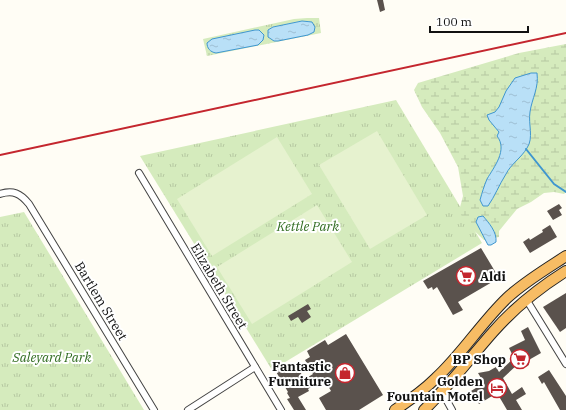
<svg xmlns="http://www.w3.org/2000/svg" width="566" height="410" font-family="'IBM Plex Serif',serif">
	<defs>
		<pattern id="grass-tufts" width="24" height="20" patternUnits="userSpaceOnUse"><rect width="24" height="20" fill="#d5ebbd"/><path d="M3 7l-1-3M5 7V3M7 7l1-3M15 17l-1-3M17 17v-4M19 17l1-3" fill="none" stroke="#b6c8a1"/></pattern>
		<pattern id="wetland-marsh" width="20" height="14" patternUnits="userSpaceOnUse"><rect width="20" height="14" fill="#d5ebbd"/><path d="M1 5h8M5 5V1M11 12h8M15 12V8" fill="none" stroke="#b6c8a1"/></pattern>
		<pattern id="water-ripples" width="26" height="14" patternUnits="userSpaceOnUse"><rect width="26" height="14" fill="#b9e0f7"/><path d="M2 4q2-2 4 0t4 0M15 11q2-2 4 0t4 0" fill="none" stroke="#9ebfd3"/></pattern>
	</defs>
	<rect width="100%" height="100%" fill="#fffdf5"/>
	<g fill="url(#grass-tufts)" fill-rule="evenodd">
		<path d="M307 18H319L321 33 207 56 203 39 294 19ZM302 21H309L308 35 278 41H274L268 37V30L273 27Z"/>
		<polygon points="396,100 482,243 272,370 140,156"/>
		<polygon points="24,212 144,410 0,410 0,217"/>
	</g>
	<polygon fill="url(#wetland-marsh)" points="566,44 566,192 564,194 554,192 544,193 531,202 517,209 499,231 499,237 484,240 465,222 459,211 463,196 458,167 440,133 422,107 414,90 418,83 428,80 519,53"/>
	<g fill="#e6f2cf">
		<polygon points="377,131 427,215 370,249 319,165"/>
		<polygon points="277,137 312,194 212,256 177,199"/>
		<polygon points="317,205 352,262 252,324 217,267"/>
	</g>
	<g fill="url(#water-ripples)" stroke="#3f96cf">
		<polygon points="302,21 312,22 315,27 314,32 308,35 278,41 274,41 268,37 268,30 273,27"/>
		<path d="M255 30H259L264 35 263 40 258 45 216 53C210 52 207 48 207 43L212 39Z"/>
		<path d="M531 73H537C539 88 532 98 530 112 528 124 534 138 527 148 521 158 511 164 506 174 499 185 495 196 488 206H483L480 200C482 193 484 186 487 179 494 167 508 150 497 136L499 132 489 120 487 115 495 112 499 107 506 91 515 78Z"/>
		<path d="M483 216C489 223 497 232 496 242L491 245H488L476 222 478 217Z"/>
	</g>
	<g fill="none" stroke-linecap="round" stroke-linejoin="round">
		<polyline stroke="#3f96cf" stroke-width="2" points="526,149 554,184 566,192"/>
	</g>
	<g fill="#5a524d">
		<polygon points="377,0 383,0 385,10 380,12"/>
		<polygon points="559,204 562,208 559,210 562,215 553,220 547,211"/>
		<polygon points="550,225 557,237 530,253 523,242 529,238 530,240 543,232 542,230"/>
		<polygon points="481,248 499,278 458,302 463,310 453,315 437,287 433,290 432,287 428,289 423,281"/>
		<polygon points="566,293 566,328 560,332 543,307"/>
		<polygon points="308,304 311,309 307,311 311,317 302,323 298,317 291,321 288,316"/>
		<polygon points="528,327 541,353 527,361 529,365 520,369 518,364 503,378 512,394 522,387 526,394 516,400 522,410 507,410 497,393 479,404 471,391 484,383 478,373 489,371 496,367 499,372 514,358 509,348 525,340 521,331"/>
		<polygon points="346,334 383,395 359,410 326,410 319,398 331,391 324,379 308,389 309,391 298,397 306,410 294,410 287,399 290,398 287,393 288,392 275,370 285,363 291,373 298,369 305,379 313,374 305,360 310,357 307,351 325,340 328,345"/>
		<polygon points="549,370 566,396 566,410 560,410 544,382 542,384 538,377"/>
	</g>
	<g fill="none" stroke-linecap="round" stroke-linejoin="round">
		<defs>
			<g id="minor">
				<polyline points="139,173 281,410"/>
				<path d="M0 194C13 190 20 193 29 204L154 410"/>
				<polyline points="526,299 566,364"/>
				<polyline points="442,392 452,410"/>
				<polyline points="188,410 255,367"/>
			</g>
			<g id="trunk">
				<path d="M395 410C410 400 424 390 436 378 462 354 481 323 507 298 524 282 546 269 566 256"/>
				<path d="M424 410C449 386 470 358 493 332 514 308 539 288 566 271"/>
			</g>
		</defs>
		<use href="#minor" stroke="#444" stroke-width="8"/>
		<use href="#trunk" stroke="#222" stroke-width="12"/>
		<use href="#minor" stroke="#fff" stroke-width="6"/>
		<use href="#trunk" stroke="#f7bc64" stroke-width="10"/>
		<polyline stroke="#c4262e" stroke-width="2" points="0,155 566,33"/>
	</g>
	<defs>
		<symbol id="supermarket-ring" viewBox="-11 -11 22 22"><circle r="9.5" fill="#fff" stroke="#c4262e" stroke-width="1.5"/><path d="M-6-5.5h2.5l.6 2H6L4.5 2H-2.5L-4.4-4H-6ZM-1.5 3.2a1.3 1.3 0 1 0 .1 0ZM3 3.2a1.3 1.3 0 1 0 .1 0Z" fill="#c4262e"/></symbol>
		<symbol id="shop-ring" viewBox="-11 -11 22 22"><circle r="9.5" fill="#fff" stroke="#c4262e" stroke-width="1.5"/><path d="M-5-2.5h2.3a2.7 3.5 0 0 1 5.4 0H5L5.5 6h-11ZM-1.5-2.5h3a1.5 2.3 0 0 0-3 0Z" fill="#c4262e"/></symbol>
		<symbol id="hotel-ring" viewBox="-11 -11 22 22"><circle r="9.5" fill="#fff" stroke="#c4262e" stroke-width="1.5"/><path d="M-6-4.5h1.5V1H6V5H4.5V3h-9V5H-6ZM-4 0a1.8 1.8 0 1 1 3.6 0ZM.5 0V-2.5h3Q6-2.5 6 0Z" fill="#c4262e"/></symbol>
	</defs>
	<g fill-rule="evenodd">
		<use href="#supermarket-ring" x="455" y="265" width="22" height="22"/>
		<use href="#supermarket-ring" x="509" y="348" width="22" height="22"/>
		<use href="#shop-ring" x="334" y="362" width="22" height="22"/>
		<use href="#hotel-ring" x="486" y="377" width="22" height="22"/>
	</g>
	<g text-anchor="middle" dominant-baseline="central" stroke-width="4" stroke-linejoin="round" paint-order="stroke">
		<g font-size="13" font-style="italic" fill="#2f6b1f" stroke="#fff">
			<text x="308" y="226">Kettle Park</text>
			<text x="52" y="357">Saleyard Park</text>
		</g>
		<g font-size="13" font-weight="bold" fill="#111" stroke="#fff" text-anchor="end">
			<text x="480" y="276" text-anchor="start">Aldi</text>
			<text x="506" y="359">BP Shop</text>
			<text x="331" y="366">Fantastic<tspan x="331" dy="15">Furniture</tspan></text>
			<text x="483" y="381">Golden<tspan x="483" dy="15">Fountain Motel</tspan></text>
		</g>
		<g font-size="13" fill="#111" stroke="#fff">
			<text transform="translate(219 286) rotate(59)">Elizabeth Street</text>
			<text transform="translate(101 301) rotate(59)">Bartlem Street</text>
		</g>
	</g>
	<path d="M430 26v6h98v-6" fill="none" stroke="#111111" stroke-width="2"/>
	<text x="436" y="26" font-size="12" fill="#111111" stroke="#ffffff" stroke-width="3" paint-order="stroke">100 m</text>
</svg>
